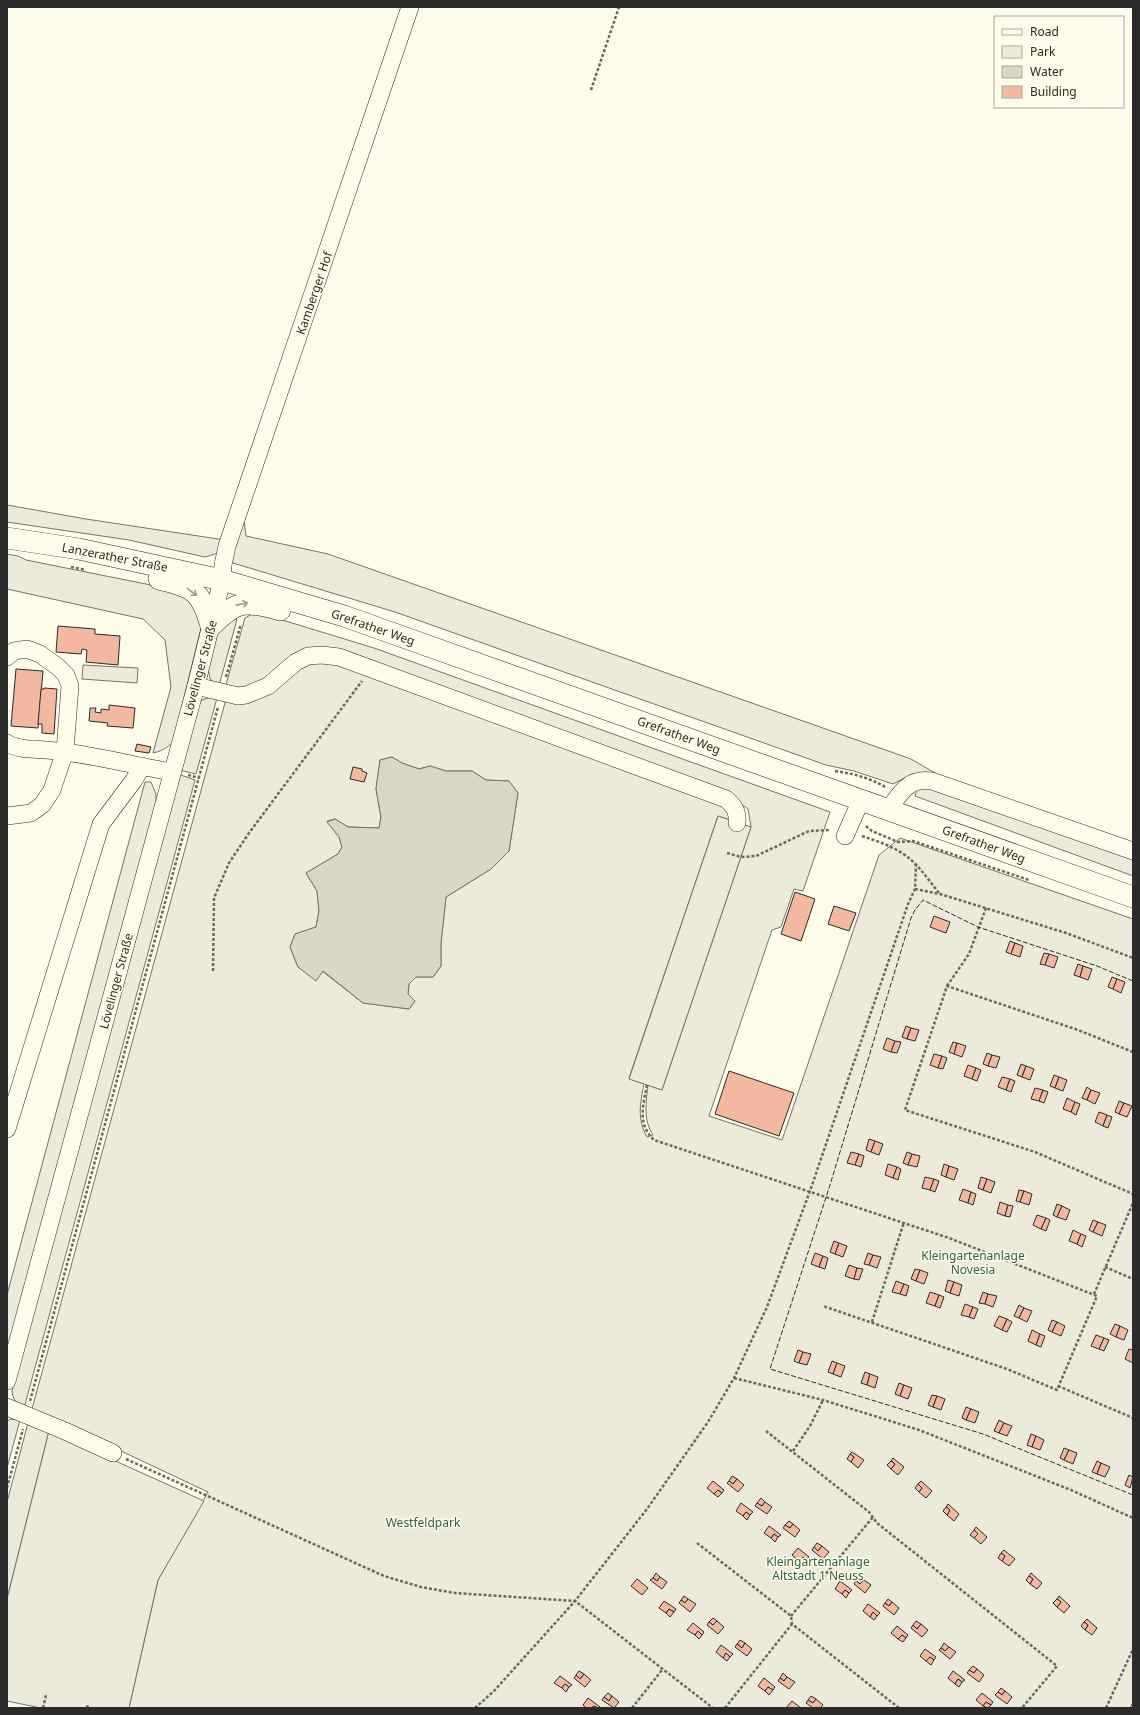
<svg xmlns="http://www.w3.org/2000/svg" width="1140" height="1715" font-family="'Noto Sans',sans-serif">
	<rect width="100%" height="100%" fill="#fdfbea"/>
	<g fill="#ecebdb" stroke="#74746e" fill-rule="evenodd">
		<polygon points="7,505 86,519 225,540 218,553 205,557 129,540 7,522"/>
		<polygon points="243,514 246,536 328,554 911,759 942,777 912,774 893,784 854,771 826,765 395,612 233,563 231,554"/>
		<path d="M7 554 18 556 26 560 181 591 195 601 201 628 173 742C167 748 162 751 153 753L171 687 165 640 143 619 7 589Z"/>
		<path d="M256 612 374 648 830 812 803 891 794 889 781 927 772 930 709 1116 782 1140 879 855 900 838 1133 919V1708H129L158 1580 208 1492 32 1409 226 699C255 706 268 695 289 677 295 672 301 666 309 663 319 660 330 663 340 664L724 806 731 815 730 820 718 816 629 1078 644 1084C640 1103 637 1120 647 1137L653 1135C643 1120 646 1102 648 1085L662 1090 751 827 748 809 727 794 342 652C330 649 319 647 306 651 275 658 266 697 225 688L245 618ZM392 757 402 763 419 769 430 766 446 771H472L486 780 509 781 518 793 509 851 491 869 446 897 441 943V966L433 977H415L409 984 408 994 415 1001 409 1009 363 1003 322 971 316 980 298 967 290 947 295 934 316 927 319 911 317 891 306 873 338 854 342 847 339 837 327 821 335 819 348 827 379 828 381 817 376 789 380 760Z"/>
		<polygon points="229,617 237,619 219,686 210,679 208,667 219,628"/>
		<polygon points="211,697 217,698 196,774 179,770 196,707 202,700"/>
		<path d="M178 774 195 780 24 1408C16 1403 13 1400 12 1391Z"/>
		<polygon points="145,782 151,782 156,794 156,805 7,1352 7,1295"/>
		<polygon points="929,786 1133,855 1133,876 915,796 917,789"/>
		<polygon points="10,1419 20,1420 7,1468 7,1422"/>
		<polygon points="28,1423 49,1431 7,1599 7,1502"/>
	</g>
	<g fill="#eceadb" stroke="#74746e">
		<polygon points="83,665 138,668 137,683 82,679"/>
		<polygon points="718,816 751,827 662,1090 629,1079"/>
		<polygon points="49,1431 204,1501 158,1580 129,1708 41,1708 7,1701 7,1599"/>
	</g>
	<polygon fill="#d8d7c9" stroke="#74746e" points="392,757 402,763 419,769 430,766 446,771 472,771 486,780 509,781 518,793 509,851 491,869 446,897 441,943 441,966 433,977 416,977 409,984 408,994 415,1001 409,1009 363,1003 323,971 316,981 298,967 290,947 295,934 316,927 319,911 317,891 306,873 338,854 342,847 339,837 327,822 335,819 348,827 379,828 381,817 376,789 380,760"/>
	<g fill="#f2b8a0" stroke="#2b2b2b">
		<polygon points="58,626 95,629 95,634 120,636 118,665 86,662 87,650 82,649 81,654 56,652"/>
		<polygon points="16,669 43,671 38,728 11,726"/>
		<polygon points="44,688 57,689 54,734 42,733 42,724 38,724 41,689 44,689"/>
		<polygon points="109,705 135,708 133,728 107,726 108,723 89,721 90,708 96,708 95,712 101,713 101,709 109,710"/>
		<polygon points="137,744 151,747 149,753 135,751"/>
		<polygon points="353,767 362,769 362,771 367,773 364,782 350,779"/>
		<polygon points="795,892 815,899 801,941 781,934"/>
		<polygon points="834,906 856,913 849,931 828,924"/>
		<polygon points="934,916 950,922 946,933 930,927"/>
		<polygon points="1010,941 1015,943 1011,954 1006,952"/>
		<polygon points="1015,943 1023,946 1020,957 1011,954"/>
		<polygon points="1044,953 1049,954 1045,965 1040,964"/>
		<polygon points="1049,954 1058,957 1054,968 1045,965"/>
		<polygon points="1078,964 1083,966 1080,977 1074,975"/>
		<polygon points="1083,966 1092,969 1088,980 1080,977"/>
		<polygon points="1112,977 1117,979 1113,989 1108,987"/>
		<polygon points="1117,979 1125,982 1121,993 1113,989"/>
		<polygon points="906,1026 911,1028 907,1039 902,1037"/>
		<polygon points="911,1028 919,1030 915,1041 907,1039"/>
		<polygon points="887,1038 895,1041 891,1052 883,1049"/>
		<polygon points="895,1041 901,1042 897,1053 891,1052"/>
		<polygon points="953,1042 957,1043 954,1054 949,1052"/>
		<polygon points="957,1043 966,1046 962,1057 954,1054"/>
		<polygon points="987,1053 992,1055 988,1066 983,1064"/>
		<polygon points="934,1054 942,1056 938,1068 930,1065"/>
		<polygon points="992,1055 1000,1057 996,1068 988,1066"/>
		<polygon points="942,1056 947,1058 943,1069 938,1068"/>
		<polygon points="1021,1064 1026,1066 1022,1077 1017,1075"/>
		<polygon points="968,1065 976,1068 972,1079 964,1076"/>
		<polygon points="1026,1066 1034,1069 1030,1080 1022,1077"/>
		<polygon points="976,1068 981,1070 977,1081 972,1079"/>
		<polygon points="729,1071 794,1093 779,1136 715,1114"/>
		<polygon points="1054,1075 1059,1077 1055,1088 1050,1086"/>
		<polygon points="1002,1077 1010,1079 1006,1090 998,1087"/>
		<polygon points="1059,1077 1067,1080 1063,1091 1055,1088"/>
		<polygon points="1010,1079 1015,1081 1011,1092 1006,1090"/>
		<polygon points="1087,1087 1091,1090 1087,1100 1082,1098"/>
		<polygon points="1035,1088 1043,1090 1039,1101 1031,1099"/>
		<polygon points="1043,1090 1048,1092 1044,1103 1039,1101"/>
		<polygon points="1091,1090 1100,1093 1095,1104 1087,1100"/>
		<polygon points="1067,1098 1075,1102 1071,1112 1063,1109"/>
		<polygon points="1119,1101 1124,1103 1119,1114 1115,1112"/>
		<polygon points="1075,1102 1080,1104 1076,1115 1071,1112"/>
		<polygon points="1124,1103 1132,1106 1127,1117 1119,1114"/>
		<polygon points="1099,1112 1107,1115 1103,1126 1095,1122"/>
		<polygon points="1107,1115 1112,1117 1108,1128 1103,1126"/>
		<polygon points="869,1139 875,1141 871,1152 866,1150"/>
		<polygon points="875,1141 883,1144 879,1155 871,1152"/>
		<polygon points="851,1152 859,1154 855,1165 847,1163"/>
		<polygon points="907,1152 912,1154 908,1165 903,1163"/>
		<polygon points="859,1154 864,1156 861,1167 855,1165"/>
		<polygon points="912,1154 920,1156 917,1167 908,1165"/>
		<polygon points="888,1164 897,1167 893,1178 885,1175"/>
		<polygon points="944,1164 949,1166 946,1177 941,1175"/>
		<polygon points="949,1166 958,1169 954,1180 946,1177"/>
		<polygon points="897,1167 901,1169 898,1180 893,1178"/>
		<polygon points="925,1177 934,1179 930,1190 922,1188"/>
		<polygon points="981,1177 987,1179 983,1190 978,1188"/>
		<polygon points="934,1179 939,1181 935,1192 930,1190"/>
		<polygon points="987,1179 995,1182 991,1193 983,1190"/>
		<polygon points="963,1189 971,1192 968,1203 959,1200"/>
		<polygon points="1019,1190 1024,1191 1020,1202 1016,1201"/>
		<polygon points="1024,1191 1032,1194 1029,1205 1020,1202"/>
		<polygon points="971,1192 976,1194 973,1205 968,1203"/>
		<polygon points="1000,1202 1008,1205 1005,1216 997,1213"/>
		<polygon points="1057,1204 1062,1206 1057,1217 1053,1215"/>
		<polygon points="1008,1205 1013,1206 1010,1217 1005,1216"/>
		<polygon points="1062,1206 1070,1210 1066,1220 1057,1217"/>
		<polygon points="1037,1215 1046,1218 1041,1229 1033,1225"/>
		<polygon points="1046,1218 1050,1220 1046,1231 1041,1229"/>
		<polygon points="1093,1220 1098,1222 1093,1232 1089,1230"/>
		<polygon points="1098,1222 1106,1225 1102,1236 1093,1232"/>
		<polygon points="1073,1230 1081,1234 1077,1244 1069,1241"/>
		<polygon points="1081,1234 1086,1236 1082,1247 1077,1244"/>
		<polygon points="834,1241 839,1243 835,1254 830,1252"/>
		<polygon points="839,1243 847,1246 843,1257 835,1254"/>
		<polygon points="815,1253 823,1256 819,1267 811,1264"/>
		<polygon points="868,1253 873,1255 869,1265 864,1264"/>
		<polygon points="873,1255 881,1257 877,1268 869,1265"/>
		<polygon points="823,1256 828,1258 825,1269 819,1267"/>
		<polygon points="849,1265 857,1268 854,1279 845,1276"/>
		<polygon points="857,1268 863,1269 859,1280 854,1279"/>
		<polygon points="915,1269 920,1270 916,1281 911,1279"/>
		<polygon points="920,1270 928,1273 924,1284 916,1281"/>
		<polygon points="948,1280 954,1282 950,1293 945,1291"/>
		<polygon points="896,1281 904,1284 900,1294 892,1292"/>
		<polygon points="954,1282 962,1285 959,1296 950,1293"/>
		<polygon points="904,1284 909,1286 906,1296 900,1294"/>
		<polygon points="930,1292 939,1295 935,1306 926,1303"/>
		<polygon points="983,1292 988,1294 985,1304 979,1303"/>
		<polygon points="988,1294 997,1296 993,1307 985,1304"/>
		<polygon points="939,1295 944,1297 940,1308 935,1306"/>
		<polygon points="965,1304 973,1307 969,1317 961,1315"/>
		<polygon points="1019,1305 1024,1308 1019,1318 1014,1316"/>
		<polygon points="973,1307 978,1309 974,1319 969,1317"/>
		<polygon points="1024,1308 1032,1311 1027,1322 1019,1318"/>
		<polygon points="999,1316 1007,1319 1002,1330 994,1326"/>
		<polygon points="1007,1319 1012,1322 1007,1332 1002,1330"/>
		<polygon points="1052,1320 1057,1322 1052,1332 1048,1330"/>
		<polygon points="1057,1322 1065,1326 1061,1336 1052,1332"/>
		<polygon points="1115,1324 1120,1326 1116,1337 1110,1334"/>
		<polygon points="1120,1326 1128,1330 1124,1340 1116,1337"/>
		<polygon points="1032,1330 1040,1334 1036,1345 1028,1341"/>
		<polygon points="1040,1334 1045,1336 1041,1347 1036,1345"/>
		<polygon points="1096,1335 1104,1338 1099,1349 1091,1346"/>
		<polygon points="1104,1338 1109,1340 1104,1351 1099,1349"/>
		<polygon points="1129,1349 1133,1350 1133,1363 1125,1359"/>
		<polygon points="798,1350 803,1352 799,1363 794,1361"/>
		<polygon points="803,1352 811,1354 807,1365 799,1363"/>
		<polygon points="832,1361 837,1363 833,1374 828,1372"/>
		<polygon points="837,1363 845,1366 841,1377 833,1374"/>
		<polygon points="865,1372 870,1374 867,1385 861,1383"/>
		<polygon points="870,1374 878,1377 875,1388 867,1385"/>
		<polygon points="899,1383 904,1385 900,1396 895,1394"/>
		<polygon points="904,1385 912,1388 908,1399 900,1396"/>
		<polygon points="932,1395 937,1396 933,1407 928,1405"/>
		<polygon points="937,1396 945,1399 941,1410 933,1407"/>
		<polygon points="966,1407 971,1409 966,1420 962,1418"/>
		<polygon points="971,1409 979,1412 975,1423 966,1420"/>
		<polygon points="999,1420 1004,1423 999,1433 994,1431"/>
		<polygon points="1004,1423 1012,1426 1007,1436 999,1433"/>
		<polygon points="1031,1434 1036,1436 1032,1447 1027,1445"/>
		<polygon points="1036,1436 1044,1440 1040,1450 1032,1447"/>
		<polygon points="1064,1448 1069,1450 1064,1460 1060,1458"/>
		<polygon points="1069,1450 1077,1453 1073,1464 1064,1460"/>
		<polygon points="852,1452 864,1460 858,1468 851,1462 854,1457 850,1454"/>
		<polygon points="850,1454 854,1457 851,1462 847,1459"/>
		<polygon points="893,1458 904,1467 898,1475 891,1469 895,1464 891,1461"/>
		<polygon points="891,1461 895,1464 891,1469 887,1465"/>
		<polygon points="1097,1461 1101,1463 1097,1474 1092,1472"/>
		<polygon points="1101,1463 1110,1467 1105,1477 1097,1474"/>
		<polygon points="1129,1475 1133,1477 1130,1488 1125,1485"/>
		<polygon points="732,1476 737,1479 733,1484 729,1481"/>
		<polygon points="737,1479 744,1485 738,1492 727,1483 729,1481 733,1484"/>
		<polygon points="713,1481 724,1490 722,1493 718,1490 714,1494 707,1488"/>
		<polygon points="921,1481 932,1491 926,1498 919,1492 922,1488 918,1484"/>
		<polygon points="918,1484 922,1488 919,1492 915,1488"/>
		<polygon points="718,1490 722,1493 718,1497 714,1494"/>
		<polygon points="761,1498 765,1502 762,1506 757,1503"/>
		<polygon points="765,1502 772,1507 767,1514 755,1506 757,1503 762,1506"/>
		<polygon points="741,1503 753,1512 750,1515 746,1512 743,1516 736,1511"/>
		<polygon points="948,1504 959,1514 954,1521 947,1515 950,1510 946,1507"/>
		<polygon points="946,1507 950,1510 947,1515 943,1511"/>
		<polygon points="746,1512 750,1515 747,1520 743,1516"/>
		<polygon points="789,1521 793,1524 790,1528 785,1525"/>
		<polygon points="793,1524 800,1530 795,1537 783,1528 785,1525 790,1528"/>
		<polygon points="769,1526 781,1535 778,1537 774,1534 771,1538 764,1533"/>
		<polygon points="976,1527 987,1537 981,1544 974,1538 978,1534 974,1530"/>
		<polygon points="974,1530 978,1534 974,1538 970,1535"/>
		<polygon points="774,1534 778,1537 775,1542 771,1538"/>
		<polygon points="817,1543 822,1546 818,1551 814,1547"/>
		<polygon points="822,1546 829,1552 823,1559 812,1550 814,1547 818,1551"/>
		<polygon points="798,1548 809,1557 807,1560 803,1557 799,1561 792,1555"/>
		<polygon points="1004,1550 1015,1559 1009,1566 1002,1561 1005,1556 1001,1553"/>
		<polygon points="1001,1553 1005,1556 1002,1561 998,1558"/>
		<polygon points="803,1557 807,1560 804,1564 799,1561"/>
		<polygon points="656,1573 660,1577 657,1581 653,1578"/>
		<polygon points="1031,1573 1042,1583 1037,1589 1030,1584 1033,1579 1029,1576"/>
		<polygon points="860,1576 864,1580 860,1584 856,1581"/>
		<polygon points="1029,1576 1033,1579 1030,1584 1026,1580"/>
		<polygon points="660,1577 667,1582 662,1589 650,1580 653,1578 657,1581"/>
		<polygon points="637,1579 648,1588 642,1595 631,1586"/>
		<polygon points="864,1580 871,1585 865,1593 854,1584 856,1581 860,1584"/>
		<polygon points="840,1581 852,1590 849,1593 845,1590 842,1594 835,1589"/>
		<polygon points="845,1590 849,1593 846,1598 842,1594"/>
		<polygon points="684,1596 688,1599 685,1603 681,1600"/>
		<polygon points="1059,1596 1070,1606 1064,1613 1057,1607 1061,1602 1057,1599"/>
		<polygon points="688,1599 696,1604 690,1612 679,1603 681,1600 685,1603"/>
		<polygon points="888,1599 892,1602 889,1606 885,1603"/>
		<polygon points="1057,1599 1061,1602 1057,1607 1053,1603"/>
		<polygon points="664,1601 676,1609 674,1612 669,1609 666,1613 659,1608"/>
		<polygon points="892,1602 899,1608 894,1615 883,1606 885,1603 889,1606"/>
		<polygon points="868,1604 880,1613 877,1616 873,1612 870,1617 863,1611"/>
		<polygon points="669,1609 674,1612 670,1617 666,1613"/>
		<polygon points="873,1612 877,1616 874,1620 870,1617"/>
		<polygon points="713,1618 717,1621 713,1625 709,1622"/>
		<polygon points="1087,1619 1097,1628 1092,1635 1085,1630 1088,1625 1084,1622"/>
		<polygon points="717,1621 724,1627 718,1634 707,1625 709,1622 713,1625"/>
		<polygon points="916,1621 921,1624 917,1629 913,1625"/>
		<polygon points="1084,1622 1088,1625 1085,1630 1081,1626"/>
		<polygon points="693,1623 704,1632 702,1635 698,1631 695,1635 687,1630"/>
		<polygon points="921,1624 928,1630 922,1637 911,1628 913,1625 917,1629"/>
		<polygon points="897,1626 908,1635 906,1638 902,1635 898,1639 891,1633"/>
		<polygon points="698,1631 702,1635 699,1639 695,1635"/>
		<polygon points="902,1635 906,1638 903,1642 898,1639"/>
		<polygon points="740,1640 745,1643 742,1648 737,1644"/>
		<polygon points="745,1643 752,1649 747,1656 735,1647 737,1644 742,1648"/>
		<polygon points="944,1643 949,1647 945,1651 941,1648"/>
		<polygon points="721,1645 733,1654 730,1657 726,1653 723,1658 716,1652"/>
		<polygon points="949,1647 956,1652 950,1659 939,1650 941,1648 945,1651"/>
		<polygon points="925,1649 936,1657 934,1660 930,1657 926,1661 920,1656"/>
		<polygon points="726,1653 730,1657 727,1661 723,1658"/>
		<polygon points="930,1657 934,1660 931,1665 926,1661"/>
		<polygon points="973,1666 977,1669 974,1673 969,1670"/>
		<polygon points="977,1669 984,1675 979,1682 967,1673 969,1670 974,1673"/>
		<polygon points="579,1671 584,1674 580,1679 576,1675"/>
		<polygon points="953,1671 965,1680 962,1682 958,1679 955,1684 948,1678"/>
		<polygon points="783,1673 787,1677 784,1681 780,1678"/>
		<polygon points="584,1674 591,1680 585,1687 574,1678 576,1675 580,1679"/>
		<polygon points="560,1676 572,1685 569,1687 565,1684 562,1688 554,1683"/>
		<polygon points="787,1677 795,1682 789,1689 778,1681 780,1678 784,1681"/>
		<polygon points="764,1678 775,1687 773,1690 768,1687 765,1691 758,1686"/>
		<polygon points="958,1679 962,1682 959,1687 955,1684"/>
		<polygon points="565,1684 569,1687 566,1692 562,1688"/>
		<polygon points="768,1687 773,1690 769,1695 765,1691"/>
		<polygon points="1001,1688 1005,1691 1002,1695 998,1692"/>
		<polygon points="1005,1691 1012,1697 1007,1704 995,1695 998,1692 1002,1695"/>
		<polygon points="608,1693 612,1696 609,1701 604,1697"/>
		<polygon points="982,1693 993,1702 991,1705 986,1702 983,1706 976,1700"/>
		<polygon points="612,1696 619,1702 614,1708 602,1700 604,1697 609,1701"/>
		<polygon points="811,1696 816,1699 813,1703 808,1700"/>
		<polygon points="588,1698 600,1707 599,1708 593,1706 592,1708 586,1708 583,1705"/>
		<polygon points="816,1699 823,1705 820,1708 813,1708 806,1703 808,1700 813,1703"/>
		<polygon points="792,1701 801,1708 786,1708"/>
		<polygon points="986,1702 991,1705 988,1708 983,1706"/>
	</g>
	<g fill="none" stroke-linecap="round" stroke-linejoin="round">
		<defs>
			<g id="minor">
				<polyline points="7,657 14,651 27,649 40,654 58,667 66,675 70,686 65,751 52,790 42,805 31,813 7,816"/>
				<path d="M196 686 238 696 246 695 268 686 296 662 308 656 322 655 339 657 726 799C734 806 738 811 737 823"/>
				<path d="M7 743C17 750 33 749 46 750 88 753 130 765 172 772"/>
				<path d="M888 810C901 793 908 777 932 781L1133 851"/>
				<polyline points="845,836 861,800"/>
				<polyline points="7,1129 101,824 134,780 142,766"/>
				<polyline points="7,1381 196,686 222,580 223,565 227,546 410,7"/>
				<polyline points="7,1407 65,1431 113,1453"/>
			</g>
			<g id="major">
				<polyline points="7,538 79,549 222,580 344,616 1133,897"/>
				<path d="M159 579C194 587 201 591 211 626 237 600 245 600 280 610"/>
			</g>
		</defs>
		<use href="#minor" stroke="#2b2b2b" stroke-width="18"/>
		<use href="#major" stroke="#2b2b2b" stroke-width="22"/>
		<g stroke="#6a6964" stroke-width="2.5" stroke-dasharray="3 2" stroke-linecap="butt">
			<polyline points="591,90 619,7"/>
			<polyline points="71,567 86,570"/>
			<polyline points="226,677 241,624"/>
			<path d="M835 771C855 774 870 778 887 788"/>
			<polyline points="188,775 199,778"/>
			<polyline points="866,826 872,831 898,842 913,841 1029,880"/>
			<path d="M862 836C877 841 892 846 905 855 919 865 929 881 940 894"/>
			<polyline points="727,853 741,857 756,856 809,831 830,830"/>
			<polyline points="915,889 940,894 1066,933 1133,958"/>
			<polyline points="213,971 214,898 229,863 249,833 362,681"/>
			<polyline points="947,986 969,954 986,908"/>
			<polyline points="1133,1052 1078,1030 947,986 905,1110 1035,1152 1133,1194"/>
			<path d="M647 1085C643 1105 637 1124 654 1140L949 1238 1097 1296 1057 1390 1007 1369 823 1306"/>
			<polyline points="1105,1267 1133,1279"/>
			<polyline points="1094,1294 1133,1203"/>
			<polyline points="872,1322 904,1222"/>
			<polyline points="734,1378 823,1400 919,1430 1071,1490 1133,1518"/>
			<polyline points="1058,1386 1133,1418"/>
			<polyline points="30,1401 218,707"/>
			<polyline points="766,1431 869,1512 877,1523 1057,1666 1022,1708"/>
			<polyline points="793,1451 810,1426 823,1400"/>
			<polyline points="126,1459 384,1576 421,1587 455,1593 575,1601 713,1708"/>
			<polyline points="7,1488 23,1429"/>
			<polyline points="697,1543 791,1616 792,1624 899,1708"/>
			<polyline points="791,1616 873,1517"/>
			<polyline points="43,1708 46,1695"/>
			<polyline points="87,1708 88,1704"/>
			<polyline points="475,1708 494,1691 575,1601 647,1509 708,1422 734,1378 767,1307 810,1191 908,904 915,889 916,864"/>
			<polyline points="632,1708 662,1670"/>
			<polyline points="725,1708 792,1624"/>
			<polyline points="1106,1708 1133,1649"/>
		</g>
		<use href="#minor" stroke="#fdfbea" stroke-width="17"/>
		<use href="#major" stroke="#fdfbea" stroke-width="21"/>
		<polyline stroke="#2b2b2b" stroke-width="1" stroke-dasharray="5 2" stroke-linecap="butt" points="1133,981 1097,966 978,927 923,900 915,910 911,918 830,1185 770,1369 983,1434 1133,1495"/>
		<polyline stroke="#c62828" stroke-width="1" stroke-dasharray="14 3 2 3" stroke-linecap="butt" points="1130,1708 1133,1702"/>
	</g>
	<defs><path id="oneway-shaft" d="M-6 0H5M1.5-3L5.5 0L1.5 3" fill="none" stroke-width="1.6" stroke-linecap="round" stroke-linejoin="round"/></defs>
	<g stroke="#9e9d94">
		<use href="#oneway-shaft" transform="translate(192 592) rotate(37)"/>
		<use href="#oneway-shaft" transform="translate(242 604) rotate(-11)"/>
	</g>
	<g text-anchor="middle" dominant-baseline="central" stroke-width="3" stroke-linejoin="round" paint-order="stroke">
		<g font-size="12" fill="#2b2b2b" stroke="#fdfbea">
			<text transform="translate(314 293) rotate(-71)">Kamberger Hof</text>
			<text transform="translate(115 557) rotate(11)">Lanzerather Straße</text>
			<text transform="translate(373 627) rotate(19)">Grefrather Weg</text>
			<text transform="translate(200 668) rotate(-75)">Lövelinger Straße</text>
			<text transform="translate(679 735) rotate(20)">Grefrather Weg</text>
			<text transform="translate(984 844) rotate(20)">Grefrather Weg</text>
			<text transform="translate(116 981) rotate(-75)">Lövelinger Straße</text>
		</g>
		<g font-size="12" fill="#34623c" stroke="#fdfbea">
			<text x="973" y="1255">Kleingartenanlage<tspan x="973" dy="14">Novesia</tspan></text>
			<text x="423" y="1522">Westfeldpark</text>
			<text x="818" y="1561">Kleingartenanlage<tspan x="818" dy="14">Altstadt 1 Neuss</tspan></text>
		</g>
	</g>
	<rect width="1140" height="1715" fill="none" stroke="#2b2b2b" stroke-width="16"/>
	<rect x="994" y="16" width="130" height="92" fill="#fdfbea" stroke="#a9a89e"/>
	<rect x="1002" y="29" width="20" height="6" fill="#fdfbea" stroke="#a9a89e"/>
	<text x="1030" y="36" font-size="12" fill="#2b2b2b">Road</text>
	<rect x="1002" y="46" width="20" height="12" fill="#ecebdb" stroke="#a9a89e"/>
	<text x="1030" y="56" font-size="12" fill="#2b2b2b">Park</text>
	<rect x="1002" y="66" width="20" height="12" fill="#d8d7c9" stroke="#a9a89e"/>
	<text x="1030" y="76" font-size="12" fill="#2b2b2b">Water</text>
	<rect x="1002" y="86" width="20" height="12" fill="#f2b8a0" stroke="#a9a89e"/>
	<text x="1030" y="96" font-size="12" fill="#2b2b2b">Building</text>
</svg>
